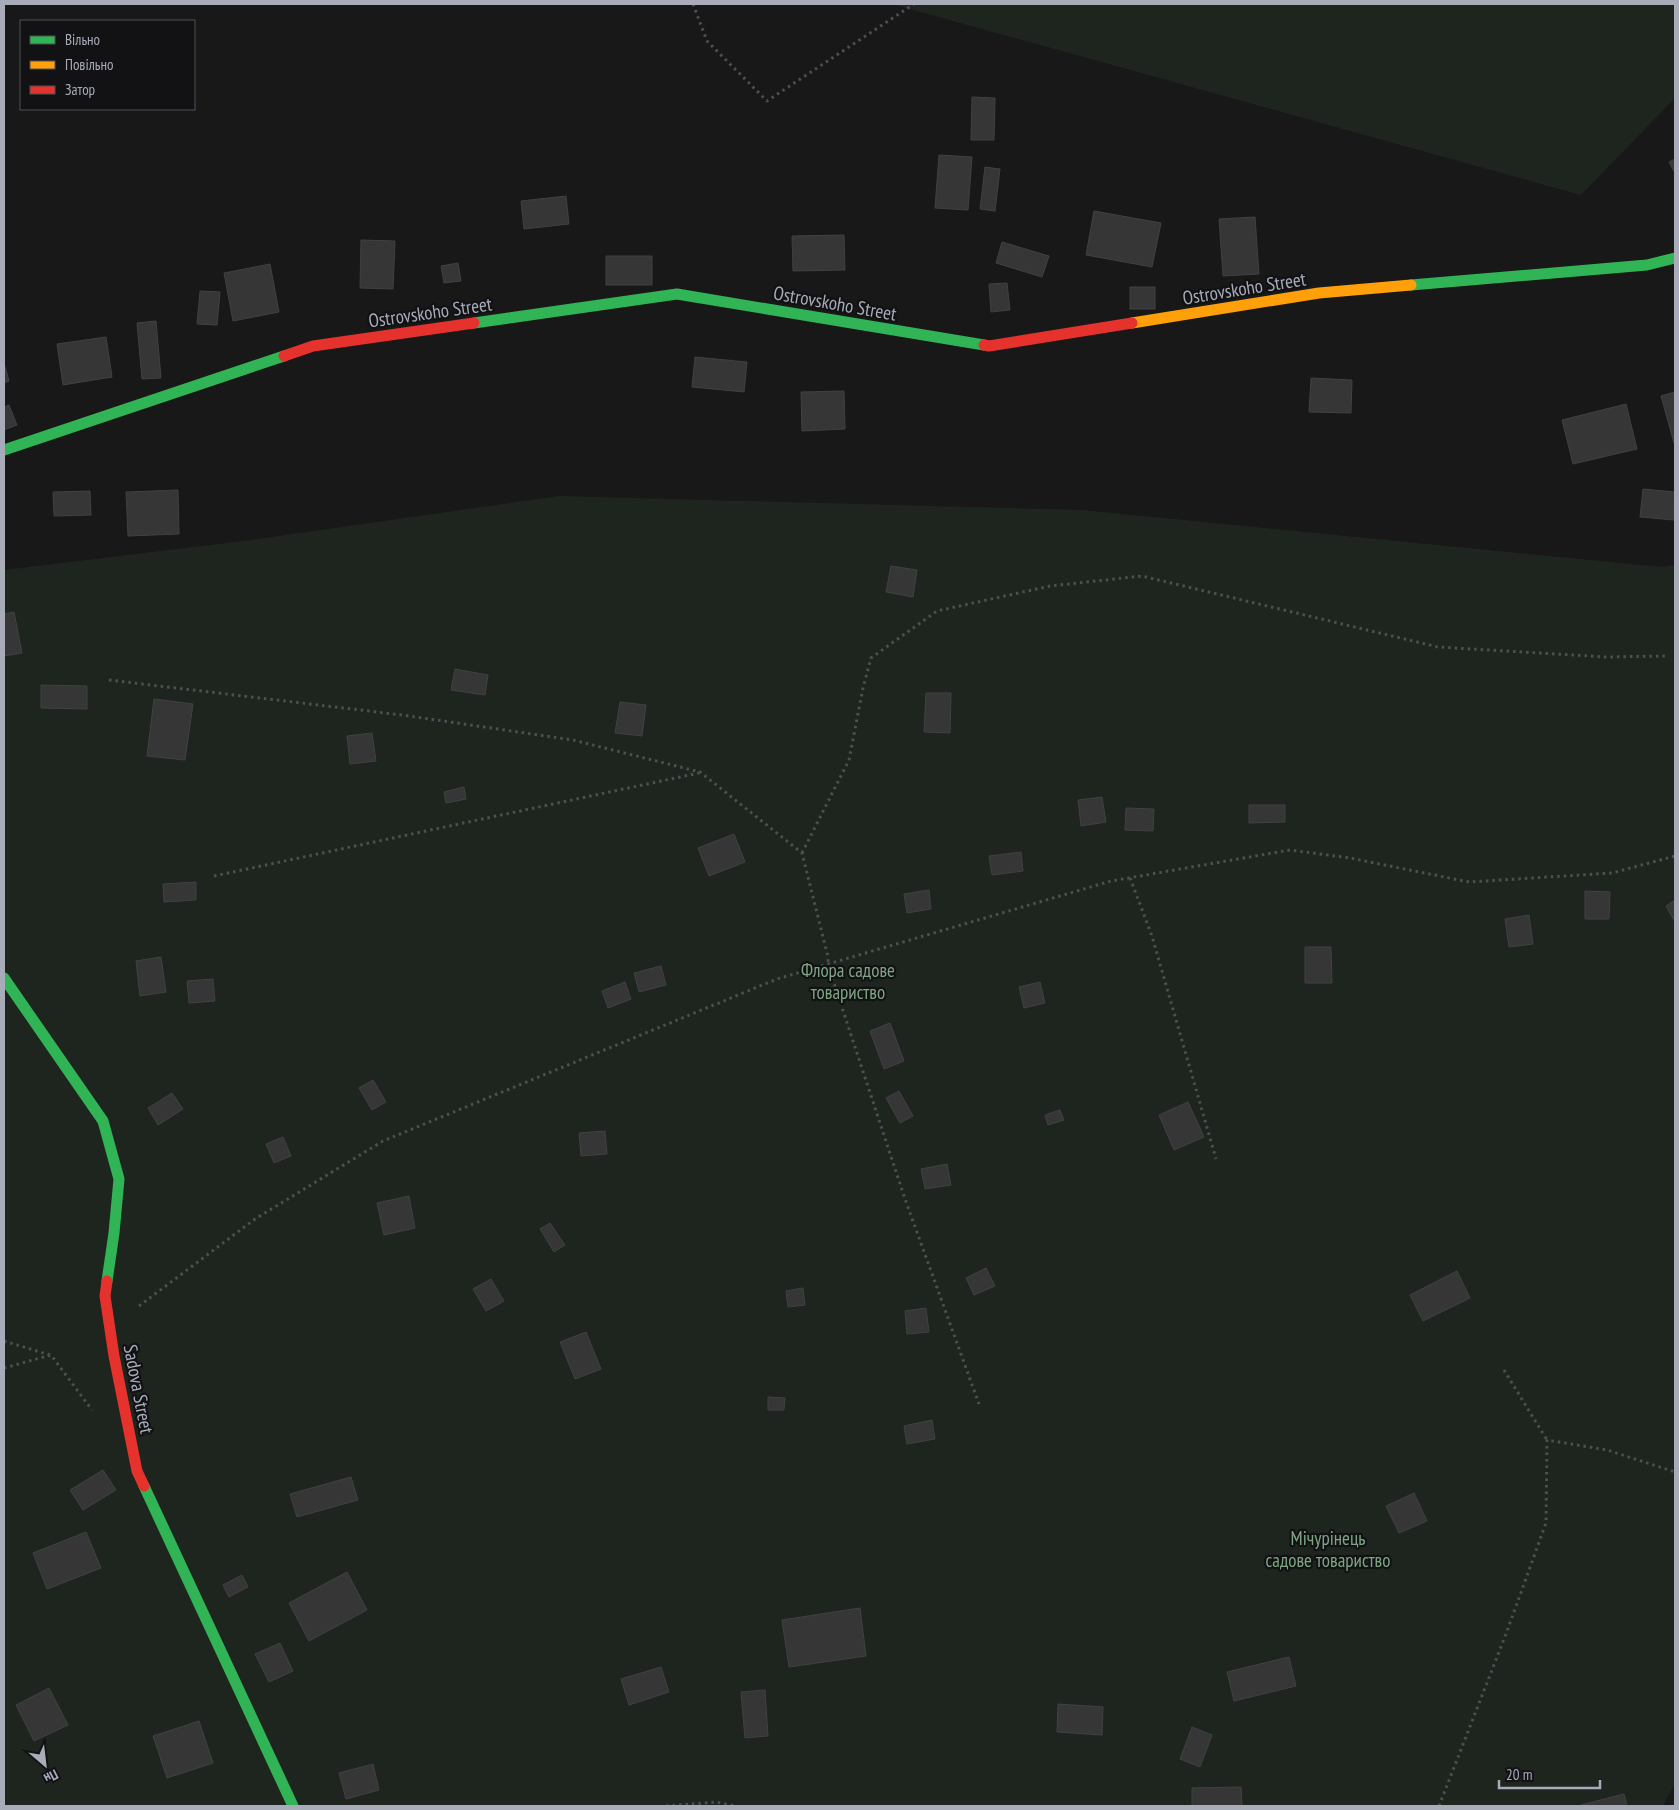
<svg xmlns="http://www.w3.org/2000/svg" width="1679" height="1810" font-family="'PT Sans Narrow',sans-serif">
	<rect width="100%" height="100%" fill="#181818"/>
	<g fill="#1e251f">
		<polygon points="892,4 1675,4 1675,98 1581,195"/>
		<polygon points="559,496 1082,510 1662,567 1675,565 1675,1783 1663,1806 4,1806 4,570 243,541"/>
	</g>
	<g fill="#363637" stroke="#404144">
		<polygon points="972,97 995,98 994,140 971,140"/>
		<polygon points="939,155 972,157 968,210 935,208"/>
		<polygon points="1675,159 1675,173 1669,162"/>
		<polygon points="985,167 1000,169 995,211 980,209"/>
		<polygon points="566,196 569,224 524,229 521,201"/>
		<polygon points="1094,211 1161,223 1152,267 1086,255"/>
		<polygon points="1255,217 1259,274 1223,276 1219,219"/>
		<polygon points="844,235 845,270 793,271 792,236"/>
		<polygon points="361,240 395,241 393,289 360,288"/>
		<polygon points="1002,242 1049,256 1042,277 996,263"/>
		<rect x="606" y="256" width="46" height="29"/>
		<polygon points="458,263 461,281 444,283 441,266"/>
		<polygon points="270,264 279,312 233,321 224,273"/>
		<polygon points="1007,283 1010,310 991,312 989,284"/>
		<rect x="1130" y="287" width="25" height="22"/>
		<polygon points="200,291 220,292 217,325 197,324"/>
		<polygon points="156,321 161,378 142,379 137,323"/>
		<polygon points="106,337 112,377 63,385 57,344"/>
		<polygon points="695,357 747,362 744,392 692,387"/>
		<polygon points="4,363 9,381 4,383"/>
		<polygon points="1311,378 1352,380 1351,413 1309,412"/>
		<polygon points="844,391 845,429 802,431 801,392"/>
		<polygon points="1675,392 1675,443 1674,443 1661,396"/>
		<polygon points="1626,404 1637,449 1573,464 1562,420"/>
		<polygon points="9,405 17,425 4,430 4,407"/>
		<polygon points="1643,489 1675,492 1674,520 1640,517"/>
		<polygon points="178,490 179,534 128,536 126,492"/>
		<polygon points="90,491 91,515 54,516 53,492"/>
		<polygon points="891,566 917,570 913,597 886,592"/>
		<polygon points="14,612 22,653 4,656 4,614"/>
		<polygon points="455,669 488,675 485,695 451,690"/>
		<polygon points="41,685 87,686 87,709 41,708"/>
		<polygon points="926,693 951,693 950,733 924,732"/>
		<polygon points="154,699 193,704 185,760 147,756"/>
		<polygon points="620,702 646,705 642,736 615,733"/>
		<polygon points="372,733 376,761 350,764 347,736"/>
		<polygon points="464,787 466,799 446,803 444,792"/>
		<polygon points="1102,797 1106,822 1081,826 1078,800"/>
		<polygon points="1249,805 1285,805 1285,822 1249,823"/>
		<polygon points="1126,808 1154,809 1153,831 1125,830"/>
		<polygon points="734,834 745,862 709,876 698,848"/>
		<polygon points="1021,852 1023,871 992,875 989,856"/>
		<polygon points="196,882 196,900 164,902 163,884"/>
		<polygon points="929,890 931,909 907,913 904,894"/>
		<polygon points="1585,891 1610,892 1609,919 1585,919"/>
		<polygon points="1675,900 1675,922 1666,906"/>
		<polygon points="1529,915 1533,944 1509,947 1505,919"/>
		<polygon points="1305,947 1331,947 1332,983 1305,983"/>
		<polygon points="161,957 166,992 140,996 136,961"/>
		<polygon points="661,966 666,985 639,992 634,973"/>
		<polygon points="213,979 215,1001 189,1003 187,981"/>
		<polygon points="625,982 631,999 608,1008 602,991"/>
		<polygon points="1040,982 1045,1003 1024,1008 1019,987"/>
		<polygon points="890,1023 904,1061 884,1069 870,1031"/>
		<polygon points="373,1080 386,1102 372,1110 359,1088"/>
		<polygon points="899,1091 913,1116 900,1123 886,1098"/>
		<polygon points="172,1093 183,1109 158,1125 148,1108"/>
		<polygon points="1188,1102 1204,1137 1174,1150 1159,1115"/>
		<polygon points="1060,1110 1064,1120 1048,1125 1045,1115"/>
		<polygon points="605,1131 607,1154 581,1156 579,1133"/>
		<polygon points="283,1137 291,1156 274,1163 266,1144"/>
		<polygon points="947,1164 951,1185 925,1189 921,1169"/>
		<polygon points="409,1196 415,1228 384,1235 377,1203"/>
		<polygon points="550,1223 565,1245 554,1252 540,1229"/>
		<polygon points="986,1268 995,1286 974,1295 966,1278"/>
		<polygon points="1457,1271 1470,1298 1423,1321 1410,1295"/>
		<polygon points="491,1279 504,1301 486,1311 473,1289"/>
		<polygon points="803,1288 805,1305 788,1307 786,1291"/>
		<polygon points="926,1308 929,1332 907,1334 905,1311"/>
		<polygon points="586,1332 601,1369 575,1379 560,1342"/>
		<polygon points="768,1397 785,1398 784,1410 768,1410"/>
		<polygon points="932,1420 935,1439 907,1444 904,1426"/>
		<polygon points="103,1470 116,1490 83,1510 70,1490"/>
		<polygon points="351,1477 358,1500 297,1517 290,1494"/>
		<polygon points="1414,1493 1427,1521 1399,1533 1386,1506"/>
		<polygon points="86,1532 101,1568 47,1589 33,1553"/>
		<polygon points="347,1572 367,1610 309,1641 289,1603"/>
		<polygon points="242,1575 248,1587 229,1597 223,1585"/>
		<polygon points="860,1608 866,1656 789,1667 782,1620"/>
		<polygon points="280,1643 293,1671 269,1682 255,1654"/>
		<polygon points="1289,1657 1296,1686 1234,1701 1227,1672"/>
		<polygon points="661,1667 669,1692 629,1705 621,1679"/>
		<polygon points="49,1688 68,1725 34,1741 16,1705"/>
		<polygon points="765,1690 768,1736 745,1738 741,1692"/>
		<polygon points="1058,1704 1103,1707 1102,1735 1057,1732"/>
		<polygon points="199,1721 213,1763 167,1778 153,1736"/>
		<polygon points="1192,1727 1212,1735 1200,1767 1180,1759"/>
		<polygon points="373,1764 379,1790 346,1799 339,1773"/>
		<polygon points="1241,1787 1242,1806 1192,1806 1192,1788"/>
		<polygon points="1624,1794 1627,1806 1581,1806 1581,1805"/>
	</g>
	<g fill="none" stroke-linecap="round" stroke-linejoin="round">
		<g stroke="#4e4e53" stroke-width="3" stroke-dasharray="2.5 4" stroke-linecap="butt">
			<polyline points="693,4 707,41 767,101 914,4"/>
			<polyline points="109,680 402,715 573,740 700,772 802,853 828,957 828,965 905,1199 979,1404"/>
			<polyline points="802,853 849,760 863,688 871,658 937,611 1050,586 1142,576 1438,647 1606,657 1667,656"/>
			<polyline points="214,876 699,773"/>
			<polyline points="1130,878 1152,936 1216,1159"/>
			<polyline points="139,1306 255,1219 383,1141 777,979 1111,881 1290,850 1350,858 1469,882 1612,873 1675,856"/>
			<polyline points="4,1341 50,1355"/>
			<polyline points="4,1368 51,1355 92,1410"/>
			<polyline points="1504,1370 1547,1440"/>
			<polyline points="666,1806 716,1802 736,1806"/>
			<polyline points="1439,1806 1506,1634 1546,1523 1547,1440 1607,1450 1675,1472"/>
		</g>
		<g stroke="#30b455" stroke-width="11">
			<polyline points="1411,285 1647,265 1675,258"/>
			<polyline points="474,323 677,294 984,345"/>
			<polyline points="4,450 284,356"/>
			<polyline points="4,978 103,1121 119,1179 114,1233 107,1281"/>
			<polyline points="144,1486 293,1806"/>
		</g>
		<polyline stroke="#ff9f0a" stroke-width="11" points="1132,323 1319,293 1411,285"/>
		<g stroke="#e5322d" stroke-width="11">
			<polyline points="984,345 989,346 1132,323"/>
			<polyline points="284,356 313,346 474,323"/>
			<polyline points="107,1281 105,1296 114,1356 137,1471 144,1486"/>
		</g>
	</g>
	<g text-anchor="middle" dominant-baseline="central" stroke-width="4.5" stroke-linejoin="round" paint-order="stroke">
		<g font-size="19" fill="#a8acb9" stroke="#121214">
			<text transform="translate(1244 288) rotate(-9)">Ostrovskoho Street</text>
			<text transform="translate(835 303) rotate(10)">Ostrovskoho Street</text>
			<text transform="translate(430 312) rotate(-8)">Ostrovskoho Street</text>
			<text transform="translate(139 1389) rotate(79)">Sadova Street</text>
		</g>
		<g font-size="19" fill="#7fa584" stroke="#121214">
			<text x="848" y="970">Флора садове<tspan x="848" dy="22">товариство</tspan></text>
			<text x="1328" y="1538">Мічурінець<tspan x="1328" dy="22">садове товариство</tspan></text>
		</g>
	</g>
	<rect width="1679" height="1810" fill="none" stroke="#a8acb9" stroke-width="10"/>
	<rect x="20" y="20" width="175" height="90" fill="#121214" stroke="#4e5056"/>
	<rect x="30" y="36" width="25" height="8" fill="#30b455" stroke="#4e5056"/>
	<text x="65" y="45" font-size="15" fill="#a8acb9">Вільно</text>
	<rect x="30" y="61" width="25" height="8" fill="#ff9f0a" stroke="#4e5056"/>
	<text x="65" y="70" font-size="15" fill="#a8acb9">Повільно</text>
	<rect x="30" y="86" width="25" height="8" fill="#e5322d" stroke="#4e5056"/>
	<text x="65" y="95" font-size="15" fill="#a8acb9">Затор</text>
	<g transform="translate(45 1765) rotate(152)" stroke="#121214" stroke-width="4" paint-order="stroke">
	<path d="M0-4L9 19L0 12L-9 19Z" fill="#a8acb9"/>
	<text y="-8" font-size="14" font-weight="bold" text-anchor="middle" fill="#a8acb9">Пн</text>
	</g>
	<path d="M1499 1780v8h101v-8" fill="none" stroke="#a8acb9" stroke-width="2.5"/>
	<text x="1506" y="1780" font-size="15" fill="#a8acb9" stroke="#121214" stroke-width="4" paint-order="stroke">20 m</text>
</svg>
